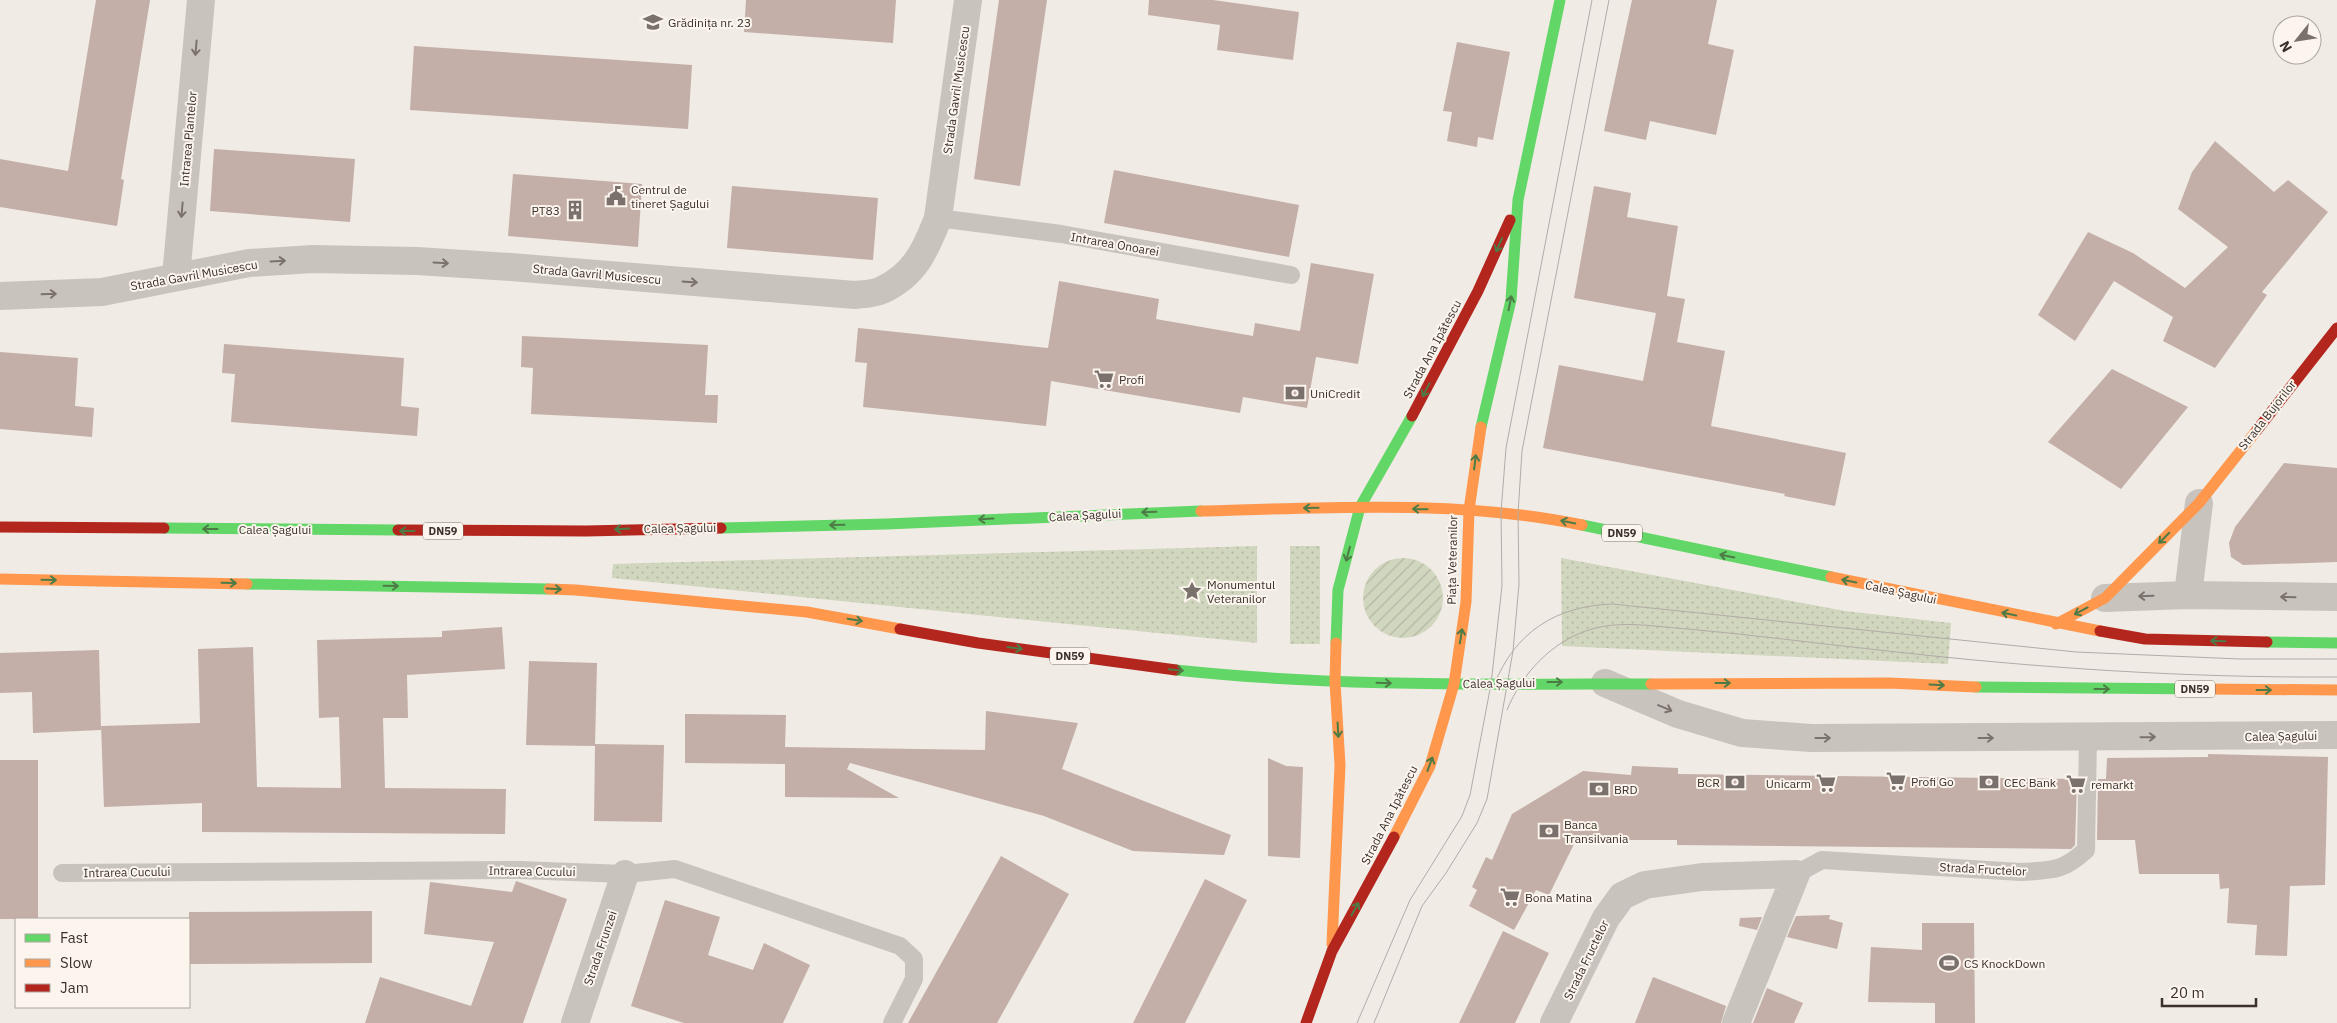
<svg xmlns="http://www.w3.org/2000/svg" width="2337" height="1023" font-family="'IBM Plex Sans',sans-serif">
	<defs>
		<pattern id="grass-dots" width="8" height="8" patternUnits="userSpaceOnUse" patternTransform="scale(1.25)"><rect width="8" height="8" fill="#d1d6bf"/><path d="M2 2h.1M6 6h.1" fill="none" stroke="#b4b8a4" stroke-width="1.8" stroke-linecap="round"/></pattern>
		<pattern id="garden-furrows" width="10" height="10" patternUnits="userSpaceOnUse" patternTransform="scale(1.25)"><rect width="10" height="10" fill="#d1d6bf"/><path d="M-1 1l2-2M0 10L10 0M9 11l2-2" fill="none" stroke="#b4b8a4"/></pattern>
	</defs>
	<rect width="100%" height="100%" fill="#f0ebe5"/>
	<g fill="url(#grass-dots)">
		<polygon points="1257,546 1257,643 612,578 613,564"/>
		<rect x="1290" y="546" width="30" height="98"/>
		<polygon points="1561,558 1845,611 1951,623 1948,664 1562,646"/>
	</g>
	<circle fill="url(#garden-furrows)" cx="1403" cy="598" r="40"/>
	<g fill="#c3afa7">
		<polygon points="96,0 150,0 121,179 124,180 117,226 0,207 0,159 68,171"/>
		<polygon points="746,0 896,0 893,43 744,32"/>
		<polygon points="999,0 1047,0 1020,186 974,179"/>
		<polygon points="1149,0 1213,0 1299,12 1293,60 1217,50 1220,25 1148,15"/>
		<polygon points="1632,0 1717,0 1708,44 1734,50 1716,135 1650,121 1646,140 1604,131"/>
		<polygon points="1457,42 1510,52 1493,140 1478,137 1477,147 1447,141 1452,112 1443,111"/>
		<polygon points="414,46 692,65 688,129 410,110"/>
		<polygon points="2215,141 2274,192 2288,180 2328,212 2262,292 2267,295 2215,368 2163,341 2173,317 2114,281 2075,341 2038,315 2088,232 2133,253 2185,288 2228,247 2178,209 2192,172"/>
		<polygon points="214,149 355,159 350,222 210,211"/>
		<polygon points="1114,170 1299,205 1289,257 1104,223"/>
		<polygon points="513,174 642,184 638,247 508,236"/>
		<polygon points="732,186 878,198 873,260 727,248"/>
		<polygon points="1594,186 1631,193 1627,217 1678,226 1667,296 1685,299 1677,342 1725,351 1711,426 1846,453 1835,506 1784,496 1785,494 1543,448 1559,365 1643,381 1656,313 1574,298"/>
		<polygon points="1311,263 1374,274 1358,364 1316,357 1307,408 1243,397 1240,413 1051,381 1046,426 863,407 867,363 855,362 858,328 1048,348 1059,281 1159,299 1156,319 1253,336 1255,323 1300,331"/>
		<polygon points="522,336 708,345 705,395 718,395 717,423 531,414 533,368 521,367"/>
		<polygon points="224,344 404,358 401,406 419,408 417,436 231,422 235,374 222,373"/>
		<polygon points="0,352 78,358 75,406 94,408 92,437 0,429"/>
		<polygon points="2112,369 2188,407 2121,489 2048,442"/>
		<polygon points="2284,463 2337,468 2337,562 2243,565 2231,557 2229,543 2235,527"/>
		<polygon points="502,627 505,669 407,675 408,718 383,718 385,788 506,789 505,834 202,832 202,803 104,807 101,726 200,723 198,649 253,647 257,787 341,788 339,717 319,718 317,640 442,637 442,631"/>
		<polygon points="99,650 101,730 33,733 32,692 0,693 0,653"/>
		<polygon points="529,661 597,663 595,744 664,745 662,822 594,821 595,746 526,745"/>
		<polygon points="986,711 1078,723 1062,769 1231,835 1224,855 1133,851 1044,816 850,763 847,769 899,798 785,797 785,764 685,763 685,714 786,715 785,747 985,750"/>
		<polygon points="2208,754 2328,757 2325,885 2290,886 2287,956 2255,955 2257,925 2227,923 2229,888 2220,889 2219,874 2139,874 2135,840 2097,840 2098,779 2106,779 2107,758 2208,757"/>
		<polygon points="1268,758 1286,766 1303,767 1300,858 1268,856"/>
		<rect x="0" y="760" width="38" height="159"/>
		<polygon points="1632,766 1678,768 1678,774 2077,779 2075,845 2071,849 1677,845 1677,840 1576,840 1549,895 1536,890 1514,930 1469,906 1477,890 1472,887 1486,857 1492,860 1512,814 1583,771 1631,775"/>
		<polygon points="1001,856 1069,894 997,1023 908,1023"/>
		<polygon points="1205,879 1247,900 1185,1023 1133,1023"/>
		<polygon points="516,881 567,899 523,1023 365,1023 380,977 471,1006 494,942 424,934 430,882 512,892"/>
		<polygon points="665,900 720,917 708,955 753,970 764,943 810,965 783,1023 684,1023 631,1006"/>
		<polygon points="372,911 372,963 189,964 189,912"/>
		<polygon points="1830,915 1829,919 1843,923 1837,949 1787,937 1796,916"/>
		<polygon points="1762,917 1757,930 1739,926 1740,918"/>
		<polygon points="1922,923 1974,923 1975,1023 1935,1023 1935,1003 1868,1002 1871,947 1922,950"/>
		<polygon points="1503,931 1549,953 1515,1023 1459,1023"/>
		<polygon points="1653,977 1726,1006 1721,1023 1635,1023"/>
		<polygon points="1767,988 1803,1003 1794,1023 1753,1023"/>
	</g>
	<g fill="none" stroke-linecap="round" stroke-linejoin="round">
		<g stroke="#c9c3be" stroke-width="18">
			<polyline points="938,218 1061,234 1291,275"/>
			<polyline points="62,873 520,870 625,874 675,869 900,946 914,959 914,979 892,1023"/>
			<path d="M1796 874 1822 860 2021 872C2052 870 2062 872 2086 850L2088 738"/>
		</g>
		<g stroke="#c9c3be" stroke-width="28">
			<polyline points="176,277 201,0"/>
			<path d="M0 296 102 292 249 263 313 259 417 261 511 267 855 295C863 294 874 294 882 290 915 275 926 249 938 218L968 0"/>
			<polyline points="2188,595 2199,503"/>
			<polyline points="2105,598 2188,595 2337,597"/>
			<polyline points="1605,683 1678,714 1742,733 1811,738 2337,735"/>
			<polyline points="575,1023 625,874"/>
			<polyline points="1554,1023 1606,918 1622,896 1645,885 1702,877 1796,874 1736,1023"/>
		</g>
		<g stroke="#63d668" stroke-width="11">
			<polyline points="1481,427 1511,300 1518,200 1560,0"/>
			<polyline points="1582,525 1831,577"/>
			<polyline points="164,528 398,530"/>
			<polyline points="721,528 886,524 1201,511"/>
			<polyline points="247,584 549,589"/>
			<polyline points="2267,642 2337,643"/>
			<polyline points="1336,643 1338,590 1360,507 1412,416"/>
			<path d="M1176 670C1334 687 1492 684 1651 684"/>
			<polyline points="1976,687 2205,689"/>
		</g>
		<g stroke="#ff974d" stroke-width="11">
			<path d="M1201 511C1327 508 1458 499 1582 525"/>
			<polyline points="1831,577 2100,631"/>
			<polyline points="0,579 247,584"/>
			<polyline points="549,589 576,590 807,612 900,629"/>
			<polyline points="2056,624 2105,598 2199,503 2257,430"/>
			<polyline points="1651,684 1889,683 1976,687"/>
			<polyline points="2205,689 2337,690"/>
			<polyline points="1394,837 1430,766 1454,684 1466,602 1469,510 1481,427"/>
			<polyline points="1332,944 1340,765 1335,682 1336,643"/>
		</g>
		<g stroke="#b3261e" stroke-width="11">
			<polyline points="1412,416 1478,291 1510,220"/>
			<polyline points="2257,430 2337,328"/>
			<polyline points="0,527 164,528"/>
			<polyline points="398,530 586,531 721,528"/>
			<polyline points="900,629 978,643 1176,670"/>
			<polyline points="2100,631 2145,639 2267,642"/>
			<polyline points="1306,1023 1332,951 1394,837"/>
		</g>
		<g stroke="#b1aca8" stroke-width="1">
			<path d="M1494 685C1515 632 1556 606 1612 604L2076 652 2240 659H2337"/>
			<path d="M1507 710C1522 673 1553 640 1592 629 1623 620 1657 627 1688 629 1755 635 1821 644 1888 651 2037 668 2187 678 2337 677"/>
			<polyline points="1357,1023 1410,900 1462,816 1470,795 1491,684 1502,586 1501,512 1506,448 1592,0"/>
			<polyline points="1374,1023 1422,906 1446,873 1477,823 1487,799 1513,651 1519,584 1518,514 1522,451 1609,0"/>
		</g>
	</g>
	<defs><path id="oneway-shaft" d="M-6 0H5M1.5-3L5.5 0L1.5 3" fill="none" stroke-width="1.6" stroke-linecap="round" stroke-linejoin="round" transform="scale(1.25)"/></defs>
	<g stroke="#7b726d">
		<use href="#oneway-shaft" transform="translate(196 48) rotate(95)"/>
		<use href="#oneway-shaft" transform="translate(182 210) rotate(95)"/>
		<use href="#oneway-shaft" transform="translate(278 261) rotate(-3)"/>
		<use href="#oneway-shaft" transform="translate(441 263) rotate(3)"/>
		<use href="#oneway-shaft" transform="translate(690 282) rotate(4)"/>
		<use href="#oneway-shaft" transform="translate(49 294) rotate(-2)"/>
		<use href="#oneway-shaft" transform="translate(2146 596) rotate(178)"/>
		<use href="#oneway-shaft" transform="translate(2288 597) rotate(-179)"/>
		<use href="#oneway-shaft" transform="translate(1665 708) rotate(23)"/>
		<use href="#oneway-shaft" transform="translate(2148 737) rotate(-1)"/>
		<use href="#oneway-shaft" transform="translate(1823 738)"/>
		<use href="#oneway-shaft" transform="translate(1986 738)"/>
	</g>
	<g stroke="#4d7b46">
		<use href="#oneway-shaft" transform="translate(1499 245) rotate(114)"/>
		<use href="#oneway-shaft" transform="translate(1510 303) rotate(-79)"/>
		<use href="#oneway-shaft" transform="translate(1426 390) rotate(118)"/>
		<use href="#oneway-shaft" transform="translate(1475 462) rotate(-83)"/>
		<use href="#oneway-shaft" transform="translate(1311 508) rotate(179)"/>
		<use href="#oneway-shaft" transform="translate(1420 509) rotate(-179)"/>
		<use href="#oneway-shaft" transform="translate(1149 512) rotate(178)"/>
		<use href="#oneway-shaft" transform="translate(986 519) rotate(177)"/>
		<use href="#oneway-shaft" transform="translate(1568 522) rotate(-169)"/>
		<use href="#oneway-shaft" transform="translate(837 525) rotate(179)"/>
		<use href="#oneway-shaft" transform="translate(210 529) rotate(-180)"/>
		<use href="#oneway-shaft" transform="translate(622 529) rotate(177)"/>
		<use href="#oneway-shaft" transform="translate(407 531) rotate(-180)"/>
		<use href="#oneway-shaft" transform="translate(2164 538) rotate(135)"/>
		<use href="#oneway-shaft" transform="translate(1348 554) rotate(105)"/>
		<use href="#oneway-shaft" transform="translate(1727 556) rotate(-168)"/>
		<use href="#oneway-shaft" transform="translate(49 580) rotate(1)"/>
		<use href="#oneway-shaft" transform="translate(1849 581) rotate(-168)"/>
		<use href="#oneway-shaft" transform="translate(229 583) rotate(1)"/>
		<use href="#oneway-shaft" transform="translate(391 586) rotate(1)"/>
		<use href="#oneway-shaft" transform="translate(554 589) rotate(3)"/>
		<use href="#oneway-shaft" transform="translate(2081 611) rotate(152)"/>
		<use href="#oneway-shaft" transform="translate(2009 614) rotate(-168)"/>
		<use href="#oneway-shaft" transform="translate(855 620) rotate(10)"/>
		<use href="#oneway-shaft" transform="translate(1461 636) rotate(-81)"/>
		<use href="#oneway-shaft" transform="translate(2218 641) rotate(-178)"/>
		<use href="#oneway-shaft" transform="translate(1015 648) rotate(8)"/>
		<use href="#oneway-shaft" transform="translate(1176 670) rotate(6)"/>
		<use href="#oneway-shaft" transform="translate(1555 682)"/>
		<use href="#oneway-shaft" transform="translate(1384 683) rotate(2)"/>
		<use href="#oneway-shaft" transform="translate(1723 683)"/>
		<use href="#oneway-shaft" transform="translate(1937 685) rotate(3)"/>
		<use href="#oneway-shaft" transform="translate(2102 689)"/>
		<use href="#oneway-shaft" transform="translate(2264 690)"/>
		<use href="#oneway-shaft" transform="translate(1338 730) rotate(87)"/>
		<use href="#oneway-shaft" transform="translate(1430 764) rotate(-70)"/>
		<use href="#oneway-shaft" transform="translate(1355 909) rotate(-61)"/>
	</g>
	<defs>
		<symbol id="school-bare" viewBox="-9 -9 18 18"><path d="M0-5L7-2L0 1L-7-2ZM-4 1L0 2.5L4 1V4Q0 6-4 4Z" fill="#7a716c" stroke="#fbf5ee" stroke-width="2.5" paint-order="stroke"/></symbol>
		<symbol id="civic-bare" viewBox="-9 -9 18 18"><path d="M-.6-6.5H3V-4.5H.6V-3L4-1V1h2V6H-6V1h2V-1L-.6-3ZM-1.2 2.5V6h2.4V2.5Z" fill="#7a716c" stroke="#fbf5ee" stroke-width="2.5" paint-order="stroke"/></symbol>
		<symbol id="building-bare" viewBox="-9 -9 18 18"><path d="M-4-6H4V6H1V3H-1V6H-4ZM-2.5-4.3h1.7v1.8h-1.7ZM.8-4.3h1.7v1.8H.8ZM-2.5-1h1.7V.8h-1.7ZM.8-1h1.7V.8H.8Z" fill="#7a716c" stroke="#fbf5ee" stroke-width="2.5" paint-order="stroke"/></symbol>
		<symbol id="supermarket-bare" viewBox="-9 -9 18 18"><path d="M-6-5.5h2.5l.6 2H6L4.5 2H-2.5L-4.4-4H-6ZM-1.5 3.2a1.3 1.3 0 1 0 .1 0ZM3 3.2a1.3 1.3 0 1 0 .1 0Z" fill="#7a716c" stroke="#fbf5ee" stroke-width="2.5" paint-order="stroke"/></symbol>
		<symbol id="bank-bare" viewBox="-9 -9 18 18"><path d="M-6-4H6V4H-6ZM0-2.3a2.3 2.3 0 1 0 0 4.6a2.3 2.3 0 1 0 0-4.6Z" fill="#7a716c" stroke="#fbf5ee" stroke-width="2.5" paint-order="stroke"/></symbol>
		<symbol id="sight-bare" viewBox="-9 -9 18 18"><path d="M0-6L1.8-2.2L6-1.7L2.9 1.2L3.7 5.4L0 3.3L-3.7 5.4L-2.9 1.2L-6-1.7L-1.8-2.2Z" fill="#7a716c" stroke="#fbf5ee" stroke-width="2.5" paint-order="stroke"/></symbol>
		<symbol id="stadium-bare" viewBox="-9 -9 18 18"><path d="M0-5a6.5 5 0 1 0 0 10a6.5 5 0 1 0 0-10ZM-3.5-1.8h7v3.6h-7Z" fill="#7a716c" stroke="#fbf5ee" stroke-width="2.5" paint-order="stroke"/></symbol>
	</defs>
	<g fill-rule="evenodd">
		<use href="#school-bare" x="639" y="8" width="28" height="28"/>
		<use href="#civic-bare" x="602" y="182" width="28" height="28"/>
		<use href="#building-bare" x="561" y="196" width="28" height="28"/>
		<use href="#supermarket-bare" x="1090" y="365" width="28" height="28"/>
		<use href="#bank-bare" x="1281" y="379" width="28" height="28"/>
		<use href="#sight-bare" x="1178" y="577" width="28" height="28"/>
		<use href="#supermarket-bare" x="1882" y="767" width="28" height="28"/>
		<use href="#bank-bare" x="1721" y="768" width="28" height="28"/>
		<use href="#bank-bare" x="1975" y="768" width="28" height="28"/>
		<use href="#supermarket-bare" x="1812" y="769" width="28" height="28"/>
		<use href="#supermarket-bare" x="2062" y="770" width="28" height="28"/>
		<use href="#bank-bare" x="1585" y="775" width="28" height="28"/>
		<use href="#bank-bare" x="1535" y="817" width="28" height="28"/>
		<use href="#supermarket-bare" x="1496" y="883" width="28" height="28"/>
		<use href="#stadium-bare" x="1935" y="949" width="28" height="28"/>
	</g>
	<g text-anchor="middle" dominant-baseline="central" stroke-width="4" stroke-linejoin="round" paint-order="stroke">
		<g fill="#fbf5ee" stroke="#756b66" stroke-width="1">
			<rect x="423" y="522.5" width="40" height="17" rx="4"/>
			<rect x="1602" y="524.5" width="40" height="17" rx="4"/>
			<rect x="1050" y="647.5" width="40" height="17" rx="4"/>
			<rect x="2175" y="680.5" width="40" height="17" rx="4"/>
		</g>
		<g font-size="11" font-weight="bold" fill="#3b302b">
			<text x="443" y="531">DN59</text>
			<text x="1622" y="533">DN59</text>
			<text x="1070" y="656">DN59</text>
			<text x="2195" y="689">DN59</text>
		</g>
		<g font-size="12" fill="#3b302b" stroke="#fbf5ee" text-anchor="start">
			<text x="668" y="22">Grădinița nr. 23</text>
			<text x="631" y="189">Centrul de<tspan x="631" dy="14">tineret Șagului</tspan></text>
			<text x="560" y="210" text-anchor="end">PT83</text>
			<text x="1119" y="379">Profi</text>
			<text x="1310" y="393">UniCredit</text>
			<text x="1207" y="584">Monumentul<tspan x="1207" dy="14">Veteranilor</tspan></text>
			<text x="1911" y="781">Profi Go</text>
			<text x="1720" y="782" text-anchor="end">BCR</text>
			<text x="2004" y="782">CEC Bank</text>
			<text x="1811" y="783" text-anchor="end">Unicarm</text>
			<text x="2091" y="784">remarkt</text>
			<text x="1614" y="789">BRD</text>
			<text x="1564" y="824">Banca<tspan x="1564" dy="14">Transilvania</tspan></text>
			<text x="1525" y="897">Bona Matina</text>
			<text x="1964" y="963">CS KnockDown</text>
		</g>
		<g font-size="12" fill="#3b302b" stroke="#fbf5ee">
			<text transform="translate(956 90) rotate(-82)">Strada Gavril Musicescu</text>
			<text transform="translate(188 139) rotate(-85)">Intrarea Plantelor</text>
			<text transform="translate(1115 244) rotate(10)">Intrarea Onoarei</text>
			<text transform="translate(597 274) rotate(5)">Strada Gavril Musicescu</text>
			<text transform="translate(194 275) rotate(-10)">Strada Gavril Musicescu</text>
			<text transform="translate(1432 349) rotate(-62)">Strada Ana Ipătescu</text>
			<text transform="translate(2267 415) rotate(-52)">Strada Bujorilor</text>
			<text transform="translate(1085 515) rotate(-3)">Calea Șagului</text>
			<text transform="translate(680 528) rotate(-1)">Calea Șagului</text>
			<text x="275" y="529">Calea Șagului</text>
			<text transform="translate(1452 560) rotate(-89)">Piața Veteranilor</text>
			<text transform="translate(1901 592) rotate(12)">Calea Șagului</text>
			<text transform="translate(1499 683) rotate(-1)">Calea Șagului</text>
			<text transform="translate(2281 736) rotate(-1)">Calea Șagului</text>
			<text transform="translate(1389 815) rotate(-63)">Strada Ana Ipătescu</text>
			<text transform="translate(1983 869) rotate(3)">Strada Fructelor</text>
			<text transform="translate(532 871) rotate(1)">Intrarea Cucului</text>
			<text transform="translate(127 872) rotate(-1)">Intrarea Cucului</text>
			<text transform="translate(600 948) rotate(-71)">Strada Frunzei</text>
			<text transform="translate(1586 960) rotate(-64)">Strada Fructelor</text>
		</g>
	</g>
	<rect x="15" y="918" width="175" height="90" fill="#fbf5ee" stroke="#aea6a0"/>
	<rect x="25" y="934" width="25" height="8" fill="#63d668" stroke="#aea6a0"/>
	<text x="60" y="943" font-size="15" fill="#3b302b">Fast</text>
	<rect x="25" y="959" width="25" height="8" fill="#ff974d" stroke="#aea6a0"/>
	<text x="60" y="968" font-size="15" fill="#3b302b">Slow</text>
	<rect x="25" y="984" width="25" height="8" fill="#b3261e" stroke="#aea6a0"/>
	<text x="60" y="993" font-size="15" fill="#3b302b">Jam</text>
	<g transform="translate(2297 40) rotate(240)"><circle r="24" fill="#fbf5ee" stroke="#aea6a0"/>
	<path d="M0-4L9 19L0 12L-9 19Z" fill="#7a716c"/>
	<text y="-8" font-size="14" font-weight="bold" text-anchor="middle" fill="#3b302b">N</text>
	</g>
	<path d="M2162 998v8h94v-8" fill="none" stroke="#3b302b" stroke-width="2.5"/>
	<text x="2170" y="998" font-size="15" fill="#3b302b" stroke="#fbf5ee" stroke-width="4" paint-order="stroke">20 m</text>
</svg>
